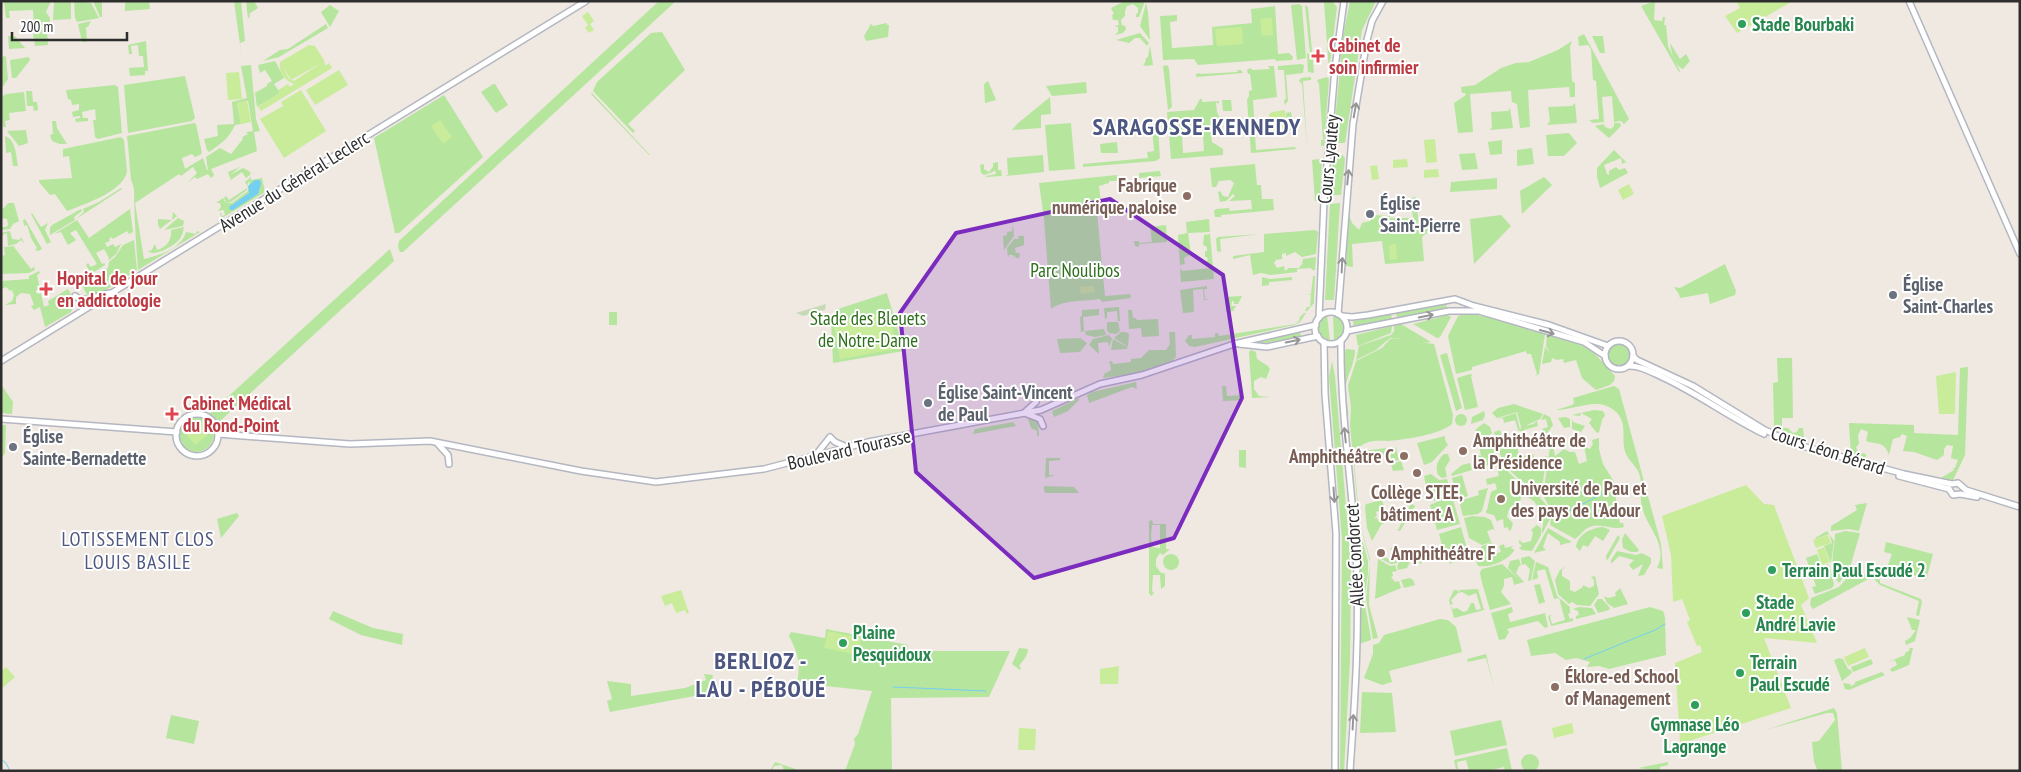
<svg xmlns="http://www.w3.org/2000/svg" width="2021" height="772" font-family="'PT Sans Narrow',sans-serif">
	<rect width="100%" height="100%" fill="#efe9e1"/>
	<g fill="#b6e59e" fill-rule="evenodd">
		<polygon points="4,1 51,1 46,12 50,18 50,27 44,30 44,32 47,32 48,45 35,46 33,34 36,32 34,29 36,28 34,27 33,10 9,11 10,18 6,18"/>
		<polygon points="54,1 71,1 71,19 53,20"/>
		<polygon points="74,1 91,3 99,18 77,22 75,18"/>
		<polygon points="93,1 101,1 102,3 102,17 100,17"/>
		<polygon points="125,1 149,1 150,9 125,11"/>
		<polygon points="234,1 241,1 245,41 240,43 242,59"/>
		<polygon points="246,1 254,1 258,8 249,14 250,16 248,19"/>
		<polygon points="659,1 676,1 403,252 400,252 398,247 399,241"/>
		<polygon points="1125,1 1145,1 1139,17 1136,17 1136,14 1138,13 1138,8 1133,4 1127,6 1125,11 1125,16 1121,20 1122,25 1125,26 1126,29 1123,33 1115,35 1118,32 1118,27 1114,26 1119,25 1118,20 1113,20 1112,15 1114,14 1111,8"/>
		<polygon points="1350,1 1376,1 1362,30 1345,143 1333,143 1343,36"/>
		<polygon points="1655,1 1654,20 1662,21 1663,17 1665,17 1664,25 1666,25 1668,46 1680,71 1679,72 1641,6"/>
		<polygon points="1324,2 1333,2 1337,7 1329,71"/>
		<polygon points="1146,3 1148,12 1150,40 1140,26"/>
		<polygon points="1299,4 1302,6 1306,58 1297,60 1291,5"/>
		<polygon points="330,5 339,11 330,27 321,12"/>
		<polygon points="1305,5 1308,7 1314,73 1308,72 1307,53 1310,54"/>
		<polygon points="1275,6 1278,54 1289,53 1293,57 1292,60 1277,61 1274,59 1198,65 1194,59 1163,60 1160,16 1177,15 1177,21 1170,22 1172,48 1213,45 1212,27 1252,23 1251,9"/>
		<polygon points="91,21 88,27 86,27 87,42 82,42 78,24"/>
		<polygon points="887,23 887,25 889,25 888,37 866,41 864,36 871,24 873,26"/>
		<polygon points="326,24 328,28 279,57 263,61 280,50 288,49"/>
		<polygon points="662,32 685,70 628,124 635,131 633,133 593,91 597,82 651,33"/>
		<polygon points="1140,33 1149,43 1147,46 1140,38 1135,38 1129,43 1116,40"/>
		<polygon points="1584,34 1629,119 1624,124 1621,121 1614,122 1612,96 1602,97 1604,122 1593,123 1589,120 1599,119 1596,81 1593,80 1591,49 1588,45 1579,46 1578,37"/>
		<polygon points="8,36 15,36 25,48 9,49"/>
		<polygon points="1592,36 1603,36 1605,53 1600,53"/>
		<polygon points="146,41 148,71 145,71 145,75 130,76 129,68 144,67 143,56 139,56 138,45 131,46 132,54 129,54 128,45"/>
		<polygon points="1572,41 1570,47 1572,81 1575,83 1575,97 1570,97 1569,87 1528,90 1530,127 1520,128 1517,104 1512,102 1511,91 1470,94 1473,132 1458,133 1454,103 1466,95 1465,93 1462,93 1461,87 1475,85 1501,68 1516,63 1529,62 1558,50"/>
		<path d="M1670 43 1680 59 1686 54 1690 61 1683 69C1675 66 1671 52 1670 43Z"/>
		<polygon points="1150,45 1153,65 1145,66 1143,64 1145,63 1146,58 1148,57"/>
		<polygon points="5,56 6,57 8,79 1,89 1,57"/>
		<polygon points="29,57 30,60 16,78 12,78 10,60"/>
		<polygon points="275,61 284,78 274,84 280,93 257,107 255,93 267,86 267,84 272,81 265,70 260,73 258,65"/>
		<polygon points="1301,64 1304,65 1303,73 1286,75 1288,101 1285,105 1284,100 1286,99 1284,70 1278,70 1278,66"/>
		<path d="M251 65 256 119 260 131 254 132 257 151 211 169 214 175 211 178 208 174 197 179 195 177 187 183 197 173 193 167 181 176 179 174 135 203 144 259C160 255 181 249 186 232L196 234 197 231 200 232 138 270C136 242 134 215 134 190 134 187 132 183 131 179 129 165 129 150 127 136L194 123 196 124 202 153 200 155 195 157 192 154 182 158 185 169 203 158 207 170H208L206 157 220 148 231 154 243 139 242 137 248 134 246 132 253 131 248 101 237 103 241 124 235 125C229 138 221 144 209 152L207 150 204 139 218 136 217 125 234 124 232 102 247 98 241 66Z"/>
		<polygon points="1167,65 1169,68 1172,107 1168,110 1163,66"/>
		<polygon points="1268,66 1274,66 1277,97 1253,100 1256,150 1295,147 1296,149 1251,153 1247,100 1249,96 1249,91 1252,90 1250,74 1248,74 1247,70 1250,68 1253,70 1270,69"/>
		<polygon points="1241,70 1243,73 1196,77 1196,74 1199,73 1201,74 1238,72 1237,70"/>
		<polygon points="185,76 195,118 192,121 128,133 124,85"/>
		<polygon points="1311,77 1311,80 1303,81 1307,148 1302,84 1299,81 1301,78"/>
		<polygon points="1327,77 1329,79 1324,146 1321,146 1321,140 1323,140 1319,84 1317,80"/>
		<polygon points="988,81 996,100 985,103 984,84"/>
		<polygon points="1086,82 1087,93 1052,96 1046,86"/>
		<polygon points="493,84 495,84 508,105 496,113 481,92"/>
		<polygon points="115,85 118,87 122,133 98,139 95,137 93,120 96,120 95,109 82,112 83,118 88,118 88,121 76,122 75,119 80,118 80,116 73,117 72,112 79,110 79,104 72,105 71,100 68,99 66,90"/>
		<polygon points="26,91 32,91 33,102 37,102 38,110 34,111 33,106 27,106"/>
		<polygon points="24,92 26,111 9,113 10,120 5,121 6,127 3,127 1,97 6,94"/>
		<polygon points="592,93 650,155 649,155 591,94"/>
		<polygon points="444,95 483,157 399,233 395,233 374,138"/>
		<polygon points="1050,97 1051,114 1041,115 1041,128 1012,130 1017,124"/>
		<path d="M1200 99H1202V102L1219 101V104L1216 102 1217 112 1220 118 1210 119 1212 142 1223 149V155L1171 159 1167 112 1194 110ZM1203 134 1204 151 1183 153 1182 135Z"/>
		<polygon points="1222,100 1231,100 1232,111 1223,111"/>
		<polygon points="1575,103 1577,123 1547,125 1550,121 1548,107 1572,106"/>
		<polygon points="1510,108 1513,128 1490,130 1492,127 1491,112 1508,111"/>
		<polygon points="1291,112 1293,129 1287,131 1286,113"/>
		<polygon points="52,121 56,121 57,128 67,144 60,144 52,141 50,135 53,134"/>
		<polygon points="1071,123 1075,169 1049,171 1045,125"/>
		<polygon points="1614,123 1620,123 1621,126 1609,138 1595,126 1604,124 1605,127 1611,129 1614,126"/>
		<polygon points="1158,128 1160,158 1156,161 1083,167 1083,164 1148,158 1147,152 1154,151 1152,129"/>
		<polygon points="26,130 28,143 19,146 7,131"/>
		<polygon points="1569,133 1577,143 1564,156 1548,156 1546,135"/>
		<path d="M5 136C16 140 16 155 18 166H13L11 152 6 153Z"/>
		<path d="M121 137 124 140 127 172C122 192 85 204 67 211L55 194 50 195 39 182V180L72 178 69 156 63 157V149Z"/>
		<polygon points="1502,140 1502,154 1490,155 1488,142"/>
		<polygon points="1117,142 1118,153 1101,153 1100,144"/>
		<polygon points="1532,148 1534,164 1517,166 1517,150"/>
		<polygon points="1614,150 1628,164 1626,162 1622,164 1621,158 1604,165 1607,174 1609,175 1609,171 1616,167 1619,170 1625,168 1628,173 1600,188 1597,177 1597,168"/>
		<polygon points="1475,153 1478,169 1462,170 1459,154"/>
		<polygon points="1043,155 1044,172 1006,176 1005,176 1008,175 1007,158"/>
		<polygon points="1336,155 1343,155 1345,159 1341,195 1331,195 1332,159"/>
		<polygon points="1319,159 1322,161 1320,201 1315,201 1312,160"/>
		<polygon points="998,162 998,170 1001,170 1002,176 986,177 986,176 996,174 995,170 993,172 984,175 981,173 980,165 984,164 984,169 989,172 993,167 993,163"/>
		<polygon points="1255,164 1257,185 1261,185 1262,199 1273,199 1274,210 1221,215 1221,217 1215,217 1214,211 1216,209 1229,208 1230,211 1252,209 1251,200 1229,201 1235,196 1233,194 1226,201 1220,202 1218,192 1220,191 1223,196 1228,197 1234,183 1230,180 1219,181 1216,187 1212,187 1210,168"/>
		<polygon points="240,167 230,175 243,168 249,171 251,174 246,178 242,172 231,180 228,172"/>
		<polygon points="1160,171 1161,176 1139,178 1139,173"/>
		<path d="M1117 175 1118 181H1109V183L1099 186 1102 211 1097 212 1105 296 1130 294 1131 298 1102 302 1100 299C1086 301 1061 300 1051 309L1044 219 1039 183Z"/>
		<polygon points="251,177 251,180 262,178 265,192 222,218 221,217 220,213 221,213 222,216 225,215 224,210 218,211 221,207 220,203 216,203 223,198 225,202 232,203 248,191 250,181 248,183 247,190 231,202 226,202 224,198 226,196 229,200 247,188 247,185 245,182"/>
		<polygon points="1544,177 1552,185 1522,214 1520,191"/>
		<polygon points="1497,178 1497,189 1450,192 1451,182"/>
		<polygon points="121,188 122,189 76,219 84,212 83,209 99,202"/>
		<polygon points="1416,197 1419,229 1445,227 1445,229 1427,230 1427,233 1422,237 1424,261 1385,264 1382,241 1352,244 1353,267 1346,266 1349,215 1352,223 1359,230 1362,223 1370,221 1374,215 1390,216 1390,218 1413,218 1411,198"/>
		<polygon points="8,203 14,203 19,221 13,224 10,229 1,230 1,227 6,227 8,225 7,219 1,218 1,208 4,208"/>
		<polygon points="1340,203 1334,300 1325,300 1330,204"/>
		<polygon points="81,209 82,211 74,217 75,220 50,235 50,228 52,225"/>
		<polygon points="130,209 133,232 129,234 127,231 113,239 111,237 109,239 110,241 105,243 107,247 113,244 115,247 121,244 116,254 108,261 109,258 104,249 96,253 102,264 105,263 105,265 91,274 86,265 88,263 91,267 97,264 76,230 70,233 76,240 68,245 61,232 54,234 77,220 89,238"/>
		<polygon points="173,212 177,216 160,229 158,225 158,219 172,220"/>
		<polygon points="32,213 41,227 48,223 45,230 51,242 47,244 31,214"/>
		<polygon points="1501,215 1511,226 1474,264 1470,219"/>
		<polygon points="178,218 184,221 183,226 164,230"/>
		<polygon points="25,219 42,249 38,251 35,250 37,248 31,238 27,225 24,226 23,220"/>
		<polygon points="1209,219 1210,232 1188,233 1191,254 1184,258 1185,264 1180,265 1178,235 1187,233 1186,222"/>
		<polygon points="1013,224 1014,236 1004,250 1003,236 1007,235 1007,232 1012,231"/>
		<polygon points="1166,225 1167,242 1139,244 1139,247 1135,246 1134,241 1139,241 1139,243 1152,242 1150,227"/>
		<path d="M184 227C183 232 182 236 179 240 173 246 157 256 149 252L148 250 151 251 155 244 157 250C167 247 172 240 171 230Z"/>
		<polygon points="1315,230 1318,232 1316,254 1302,257 1295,252 1286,256 1286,253 1282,254 1282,259 1276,260 1274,263 1277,268 1284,266 1285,271 1289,268 1299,268 1302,264 1303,259 1316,257 1315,270 1312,270 1311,268 1297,269 1297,272 1271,275 1261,273 1253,275 1250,255 1233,259 1233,256 1264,252 1264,234"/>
		<polygon points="10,231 12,239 20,240 21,237 25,244 21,240 16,244 8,246 7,233 2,235 1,233"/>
		<polygon points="1210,234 1214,279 1181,282 1180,268 1182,271 1211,268 1211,265 1202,264 1202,262 1208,261 1207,257 1205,257 1205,251 1207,251 1207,247 1203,245 1204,235"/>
		<polygon points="1260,234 1220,239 1221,252 1217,251 1216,239 1218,237"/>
		<polygon points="1018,236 1024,236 1024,245 1015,248 1016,253 1020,253 1019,258 1016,258 1015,255 1015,258 1013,255 1009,255 1008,258 1007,248 1014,239 1019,239"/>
		<polygon points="134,240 137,270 106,290 88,297 81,283 108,268 109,262 115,257 123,245"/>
		<polygon points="15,246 14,247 31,269 34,267 35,270 29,273 1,274 1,256 5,255 4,247"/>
		<polygon points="390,249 394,261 218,423 209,414"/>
		<polygon points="1725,264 1736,291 1735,295 1710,304 1708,293 1680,298 1679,294 1674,287 1680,288"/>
		<polygon points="39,271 40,273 37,275 40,289 35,291 38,294 41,293 44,307 49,305 48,301 68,289 75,302 71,312 45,327 40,307 34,310 31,306 34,305 30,294 21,293 16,297 16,304 5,305 12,301 14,295 12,290 10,291 6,287 1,289 1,281 29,279 29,276"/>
		<polygon points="1313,276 1315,276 1314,303 1307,311 1305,311 1307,307 1310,307 1311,295 1308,295 1311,294"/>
		<polygon points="1262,277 1270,279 1292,277 1292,280 1269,282 1269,285 1262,286"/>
		<polygon points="1207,286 1207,289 1204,289 1205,299 1209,300 1204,300 1203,289 1193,290 1194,312 1183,313 1180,290"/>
		<polygon points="887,293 904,351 833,363 831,320 835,316 835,310"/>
		<polygon points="1242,296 1238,304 1234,304 1234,301 1232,301 1231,306 1236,306 1233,311 1226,312 1225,297"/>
		<polygon points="1446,303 1447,309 1397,318 1396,313"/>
		<polygon points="1119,307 1120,321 1118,321 1117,311 1107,312 1107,318 1105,319 1104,308"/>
		<polygon points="1099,309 1099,315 1083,317 1084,331 1081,332 1080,317 1082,316 1082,310"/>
		<polygon points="1128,310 1132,310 1133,318 1136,318 1137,320 1158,319 1159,336 1142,337 1141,328 1129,329"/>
		<rect x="609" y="312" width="8" height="13"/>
		<polygon points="1304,313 1306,313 1300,322 1294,325 1195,347 1189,346 1185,341 1189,335 1192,335 1192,339 1215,337 1215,333 1218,333 1219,336 1295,324 1300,320 1299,318"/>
		<polygon points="1466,313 1488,317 1545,334 1539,374 1535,376 1537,374 1531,354 1527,354 1526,351 1472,367 1472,370 1456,374 1448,336 1458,316"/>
		<polygon points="1333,314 1342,319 1345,327 1342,336 1334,341"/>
		<polygon points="1391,314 1392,319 1354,327 1353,321"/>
		<path d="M1327 315 1330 341 1321 336C1315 328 1318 320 1327 315Z"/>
		<polygon points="1448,315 1451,317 1440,337 1437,338 1413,324"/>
		<polygon points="1107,322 1118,322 1120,331 1116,334 1109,333 1107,330"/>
		<path d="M1401 324 1431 342C1418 345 1403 337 1390 338L1376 350 1356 360 1359 346 1391 335 1394 331V326Z"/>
		<polygon points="1392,326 1391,333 1358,346 1356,335"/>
		<polygon points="1104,329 1106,335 1095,337 1086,335 1085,331"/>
		<polygon points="1300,331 1301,337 1267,343 1251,342"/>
		<polygon points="1121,332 1126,332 1129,334 1128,347 1114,338"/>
		<polygon points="1169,332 1175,332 1176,357 1172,361 1138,373 1103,378 1104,374 1111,370 1110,363 1108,362 1112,361 1113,364 1131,362 1131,359 1141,358 1149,350 1166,350 1170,344"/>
		<polygon points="1109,335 1112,339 1109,347 1108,342 1098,343 1099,354 1089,345 1093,339"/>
		<polygon points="1547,335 1582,345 1594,353 1615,376 1614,381 1610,385 1596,390 1582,378 1576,360 1564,363 1563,359 1557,360 1552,358 1551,362 1542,364 1545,347 1550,353 1546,346"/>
		<polygon points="1080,338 1087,343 1080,352 1060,353 1057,339"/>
		<polygon points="1113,339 1127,347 1127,349 1111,350"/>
		<path d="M1390 339C1404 337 1420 343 1434 344L1453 415 1452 424C1439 435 1406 439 1389 441 1382 441 1373 440 1366 443 1358 446 1354 453 1354 461L1360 524 1370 559 1369 605 1378 638 1373 639 1366 599 1370 562 1359 521 1350 425 1351 407 1348 386 1356 361 1382 348Z"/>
		<circle cx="1619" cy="355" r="11"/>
		<path d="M1346 349 1355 350C1355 363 1348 373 1346 385 1344 398 1351 409 1347 425L1344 355Z"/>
		<polygon points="1251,350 1256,352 1257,359 1268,366 1270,369 1266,379 1261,377 1254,381 1254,389 1259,396 1270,397 1252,398 1249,352"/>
		<polygon points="1447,353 1462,408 1456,411 1440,355"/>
		<polygon points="1777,358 1792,358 1793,418 1782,418 1782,428 1788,428 1793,433 1797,432 1799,428 1803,428 1804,438 1802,439 1774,427 1773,383 1778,382"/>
		<polygon points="1332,361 1335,376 1351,566 1350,660 1344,771 1340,771 1342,540 1329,377"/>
		<path d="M1968 367 1965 455 1953 480 1941 478 1954 470 1953 468H1955L1958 460 1951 458 1953 446 1947 445 1944 449V455L1937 460 1914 452 1903 451 1907 436 1902 434 1900 437 1893 439 1889 455C1884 441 1878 445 1866 441L1868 432 1861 429 1858 435 1859 444 1856 447 1858 452 1866 454V458L1870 459 1864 460 1851 457 1849 423 1914 425V433L1958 435 1960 368Z"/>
		<polygon points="1470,374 1473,375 1471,376 1478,407 1465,410 1457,378"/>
		<polygon points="1136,382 1137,389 1132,387 1089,403 1087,395 1092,392"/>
		<polygon points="1,384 13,402 12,414 1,413"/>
		<polygon points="1222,386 1226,386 1227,396 1243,395 1243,400 1223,401"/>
		<path d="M1614 386 1619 389 1661 544 1663 569 1657 568C1669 545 1647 528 1642 507 1639 496 1643 485 1639 473 1636 466 1629 461 1626 454 1620 439 1629 423 1615 411 1597 396 1576 410 1556 410L1572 405 1574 403 1573 398Z"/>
		<polygon points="1077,399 1080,399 1068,411 1054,417 1052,411"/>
		<polygon points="1514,404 1543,414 1540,419 1525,426 1533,424 1537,421 1538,426 1524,430 1522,432 1518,430 1515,420 1504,423 1503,418 1497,419 1516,413 1520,430 1521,427 1517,412 1497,418 1492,413 1498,408"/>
		<polygon points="1594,410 1603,411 1605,415 1604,418 1603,417 1599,432 1597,433 1589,423 1592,419 1581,413 1580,416 1572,415"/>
		<polygon points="1484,411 1485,415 1483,420 1471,424 1472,417"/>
		<polygon points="1544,414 1550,417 1553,425 1545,436 1542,429 1548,427 1546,419 1541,420"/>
		<circle cx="1461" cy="420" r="6"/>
		<circle cx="196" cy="434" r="18"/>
		<polygon points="1566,417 1570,419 1570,427 1564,428 1558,418"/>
		<polygon points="1028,419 1034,419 1038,423 1039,436 1037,436 1037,431 1031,428"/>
		<polygon points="1572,419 1573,422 1585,426 1581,432 1572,429"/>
		<polygon points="1013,422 1016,426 973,434 975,429"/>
		<polygon points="1484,423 1490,427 1492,433 1486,438 1474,438 1476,429"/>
		<polygon points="1,425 6,425 5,453 1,459"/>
		<polygon points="1500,430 1503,441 1514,438 1516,444 1513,448 1517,444 1519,457 1533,454 1535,460 1547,456 1541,494 1519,479 1503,464 1494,432"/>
		<polygon points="1445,436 1445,440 1448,445 1432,462 1424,465 1417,443"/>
		<path d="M1599 438V449L1603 464 1616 485V504L1620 523H1623L1624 527C1612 531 1602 522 1590 527 1583 529 1580 536 1575 539L1550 525 1552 512 1543 495 1550 447 1553 446 1555 456 1564 449 1570 452H1575L1579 464 1587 461 1584 446 1590 449 1593 444 1592 440Z"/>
		<polygon points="1484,441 1495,444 1499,463 1481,467 1477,455 1481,456 1479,446"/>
		<polygon points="1392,447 1396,448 1399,460 1390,462 1386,450"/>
		<polygon points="1386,448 1385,454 1364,459 1364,462 1360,462 1361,456 1364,451"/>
		<polygon points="1239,450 1246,450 1246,468 1239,467"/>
		<path d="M1444 454H1448L1450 460 1445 468 1447 477 1442 478 1438 475C1435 467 1437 460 1444 454Z"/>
		<polygon points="1046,458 1060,458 1060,460 1049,461 1049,475 1055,475 1045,478"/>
		<polygon points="1401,461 1404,470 1393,471 1391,464"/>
		<polygon points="1470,463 1472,470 1452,476 1451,474 1462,465"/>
		<path d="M1500 464 1520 483 1537 494 1548 507 1550 519 1542 534C1541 527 1543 530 1543 523 1543 510 1534 498 1522 495L1519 504 1524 509 1523 512 1517 506 1509 509 1507 517 1513 523 1511 530 1509 531 1508 527 1504 528 1503 519 1497 521 1498 524 1494 515 1486 513V510H1487L1491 492 1497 489 1495 483 1487 485 1486 479 1499 476 1496 465Z"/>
		<polygon points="1431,474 1439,480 1447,479 1460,524 1437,530 1430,505 1441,500 1434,501 1433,499 1429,500 1424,476"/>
		<polygon points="1462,475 1468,496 1458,499 1452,478"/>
		<polygon points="1044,486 1074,487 1079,493 1046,493 1044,491"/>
		<polygon points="1488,488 1482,511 1478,514 1463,516 1459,501 1479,495 1478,491"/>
		<polygon points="1382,500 1385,509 1376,512 1377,516 1374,518 1377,518 1379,522 1386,522 1381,525 1372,541 1367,528 1365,507 1366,504"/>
		<polygon points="1411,503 1415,506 1400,531 1394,529 1398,530"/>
		<polygon points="1867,503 1859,531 1849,529 1831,531 1831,526 1857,510 1855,505"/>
		<polygon points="237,513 239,516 221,538 217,519"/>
		<polygon points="1472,516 1485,517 1491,520 1495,531 1493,529 1487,531 1491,542 1482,545 1469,538 1464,518"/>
		<path d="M1152 520 1153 524H1166V549H1170L1163 555 1160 553 1156 559V566L1160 572 1165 574V586L1161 589 1160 575H1153L1152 591 1154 593 1151 596 1149 593V521ZM1152 525H1160V548L1152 547 1151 535Z"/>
		<polygon points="1357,521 1368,561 1368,574 1364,600 1371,638 1371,640 1359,644 1360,595"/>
		<polygon points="1537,525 1541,528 1541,535 1532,551 1522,550 1519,548 1522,546 1519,543 1519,540 1523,543 1531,541 1533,533 1531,530"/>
		<polygon points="1461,527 1469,556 1466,561 1461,559 1449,564 1451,559 1446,560 1439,534"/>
		<path d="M1603 527 1610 530 1603 541 1595 536 1588 547 1583 545 1580 551 1576 547C1578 534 1591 528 1603 527Z"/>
		<polygon points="1548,528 1572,542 1560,545 1560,542 1548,533 1543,547 1546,550 1534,553"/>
		<polygon points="1827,531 1834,541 1831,563 1824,546 1832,543 1829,534 1816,539 1815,538"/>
		<path d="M1845 531 1860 533 1849 571 1839 583C1827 571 1835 549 1835 534Z"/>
		<polygon points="1625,533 1639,550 1637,552 1631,552 1623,548 1622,540"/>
		<polygon points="1618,535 1620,538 1607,561 1606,556"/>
		<path d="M1493 542 1491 544 1494 554 1501 552 1499 546 1504 544 1505 548 1513 546 1511 549H1514V551C1506 561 1491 568 1478 566L1475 558 1482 546Z"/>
		<polygon points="1886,542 1933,554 1926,580 1888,565 1892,554 1884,552"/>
		<polygon points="1395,546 1403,551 1397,563 1391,564 1377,557 1375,551 1378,550 1381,556 1383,556 1394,562 1396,558 1398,559 1396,557 1398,554 1390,549"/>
		<polygon points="1412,550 1419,553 1422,564 1411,560 1407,568 1398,570 1397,566 1405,552"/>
		<polygon points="1617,551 1636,555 1642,553 1651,558 1651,563 1644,575 1638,576 1643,564 1633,570 1629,565 1634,560 1619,556 1611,564 1611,560"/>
		<polygon points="1817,554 1822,567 1828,564 1830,567 1834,585 1832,588 1815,594 1812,587 1816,586 1806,558"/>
		<circle cx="1171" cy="562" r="8"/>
		<polygon points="1529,556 1535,561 1531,580 1528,581 1530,569 1525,564 1522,565 1521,558"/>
		<polygon points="1378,559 1390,566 1395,565 1397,571 1392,572 1393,576 1391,577 1395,582 1399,581 1401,588 1375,599"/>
		<polygon points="1519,559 1521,565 1519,566 1516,573 1524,582 1514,585 1512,577 1504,579 1504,586 1501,592 1511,604 1490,610 1481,579 1480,572 1482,569 1502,564 1522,582 1508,568 1510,561"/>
		<polygon points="1536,562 1548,567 1557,596 1570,607 1570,613 1568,614 1570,619 1573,618 1573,621 1551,626 1548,616 1552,615 1550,617 1552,624 1565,620 1559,598 1554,599 1545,569 1537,571 1538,578 1532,580"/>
		<polygon points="1567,566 1562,570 1562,576 1570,581 1570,590 1575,592 1583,587 1583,585 1589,588 1594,586 1594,580 1591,577 1595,576 1599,594 1590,606 1577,605 1572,602 1569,604 1558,594 1555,580 1560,570"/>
		<polygon points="1854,570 1880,580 1880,583 1921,599 1922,602 1919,616 1916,615 1919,601 1880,585 1872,577 1813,609 1810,605 1811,598 1839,587"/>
		<polygon points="1410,578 1413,580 1415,585 1404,588 1401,580"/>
		<polygon points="1540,584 1545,602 1539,604 1534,585"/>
		<polygon points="1620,588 1628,604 1614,608 1607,603 1604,596 1608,598 1616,596 1615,593"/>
		<polygon points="1478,589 1484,610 1454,618 1451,606 1453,609 1457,608 1463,612 1467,611 1471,603 1474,603 1476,610 1481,609 1476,593 1469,596 1462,592 1458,593 1451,600 1453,604 1450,605 1449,600 1454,590 1457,590 1459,592 1460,590"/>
		<polygon points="1598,599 1602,599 1610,608 1609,610 1598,613 1594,605"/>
		<polygon points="1512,607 1513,612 1508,614 1510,622 1545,613 1548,627 1545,628 1538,621 1507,629 1509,632 1505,639 1499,640 1491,613"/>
		<polygon points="1579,607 1592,608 1596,614 1576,619 1576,616 1579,615 1578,611 1573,609"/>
		<polygon points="1650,607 1663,611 1665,617 1666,655 1609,669 1599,666 1587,667 1590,662 1576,658 1566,660 1555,653 1531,656 1527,640"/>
		<polygon points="333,611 373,628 403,634 402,645 361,635 329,619"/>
		<polygon points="1907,617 1920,620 1915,641 1906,645 1905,641 1910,638 1916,630 1912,630"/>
		<polygon points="1440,619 1448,620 1456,627 1462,652 1389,671 1392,682 1382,685 1364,678 1373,654 1373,645 1379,643 1384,635"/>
		<path d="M826 629 908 645 907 651H1010L989 697 891 698 892 771H845L855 744 854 739 858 734 872 691 797 683C801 663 798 654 789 636L791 632 825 638Z"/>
		<path d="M1019 648 1028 649C1028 655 1023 661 1019 666L1021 668 1020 670 1012 664Z"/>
		<polygon points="1909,648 1913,648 1909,665 1892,672 1890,669 1897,665 1895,660 1888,662 1905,655 1905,653 1910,650"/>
		<polygon points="1486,654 1494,688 1486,658 1468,662 1467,659"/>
		<polygon points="1839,658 1843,659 1848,669 1851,670 1852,673 1842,681 1834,660"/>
		<polygon points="1871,659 1873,664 1853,672 1851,667"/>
		<polygon points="1882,672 1885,675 1849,690 1845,689 1843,683 1850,684 1851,686 1855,684 1855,682"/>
		<polygon points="704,674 713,675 710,693 610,712 607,701 612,699 607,681 631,684 631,696 685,688 706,680"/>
		<polygon points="1362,692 1392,693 1396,732 1360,733"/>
		<polygon points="1834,708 1837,713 1842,771 1818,771 1814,762 1812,742 1819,741 1835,720 1833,713 1827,713 1765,730"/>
		<polygon points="171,715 199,721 194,744 166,738"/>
		<polygon points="1501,720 1507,745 1455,756 1450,731"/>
		<polygon points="1507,748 1512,771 1505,771 1504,767 1487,771 1469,771 1466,760 1457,762 1458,769 1456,769 1454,760"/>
		<circle cx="1530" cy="763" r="9"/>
		<polygon points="775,762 801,771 784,771 782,765 774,766 772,771 770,771"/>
		<polygon points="1668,762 1668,765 1660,767 1660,771 1638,768"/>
	</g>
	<polygon fill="#c8d9b8" points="826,304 825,310 803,316 796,313"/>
	<g fill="#c9ec9a" fill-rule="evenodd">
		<polygon points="1736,1 1793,1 1737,33 1725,16 1740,8"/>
		<polygon points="588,12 594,21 590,24 594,30 589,33 585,28 588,25 582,16"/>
		<polygon points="1272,18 1273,35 1262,36 1260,19"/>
		<polygon points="1242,27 1243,44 1217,46 1215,29"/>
		<path d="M309 45 315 46 324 60 325 66 329 63 332 68 261 111 258 107 279 93 278 90 288 84 290 87 294 84C285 81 278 72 280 62ZM321 63 294 81 289 79 283 67 291 80Z"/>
		<polygon points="339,70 348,85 315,105 306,90"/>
		<polygon points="239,72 242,99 228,100 226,73"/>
		<polygon points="301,90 326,131 284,158 260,119 283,106 281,102"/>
		<polygon points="247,101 251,122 241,124 237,103"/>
		<polygon points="1285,110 1287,133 1271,133 1269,130 1269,114 1272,112"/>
		<polygon points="440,120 452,137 443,144 431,126"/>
		<polygon points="1435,139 1437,162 1426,163 1424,140"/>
		<polygon points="1407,159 1408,167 1393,168 1393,160"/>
		<polygon points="1377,165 1379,179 1372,180 1370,166"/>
		<polygon points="1438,169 1439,177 1424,178 1424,170"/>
		<polygon points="1629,184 1634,194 1623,200 1618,190"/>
		<polygon points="1396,244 1397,259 1390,260 1389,245"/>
		<polygon points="1094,286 1095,292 1081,294 1080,287"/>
		<polygon points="890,312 896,349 840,359 833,322"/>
		<polygon points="1956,372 1955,413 1954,414 1939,414 1936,376"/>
		<polygon points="198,423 208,435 195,445 185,433"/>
		<polygon points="1746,485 1764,504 1774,505 1809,598 1801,605 1817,643 1764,638 1791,708 1683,743 1680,742 1675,663 1702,652 1700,645 1697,646 1687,622 1690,620 1682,599 1673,602 1671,555 1662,516"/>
		<polygon points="1828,535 1831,543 1816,548 1813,540"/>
		<polygon points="1824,547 1830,562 1822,565 1817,550"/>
		<polygon points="681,590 689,613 687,614 685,610 676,613 672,603 665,606 661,596"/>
		<polygon points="828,631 861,638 858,655 824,648"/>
		<polygon points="1865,648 1869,657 1848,666 1844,657"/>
		<polygon points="1119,666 1118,684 1100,684 1100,669"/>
		<polygon points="6,667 15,677 1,689 1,677 3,678 1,672"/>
		<polygon points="1572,723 1574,733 1554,738 1552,728"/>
		<polygon points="1019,728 1036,729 1035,750 1018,750"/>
	</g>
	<polygon fill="#75cff0" points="255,180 260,180 261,184 258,194 233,210 230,210 229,207 249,193 248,186"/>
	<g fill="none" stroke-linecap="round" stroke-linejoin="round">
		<g stroke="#75cff0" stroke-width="1">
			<polyline points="1561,515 1608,491"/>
			<polyline points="1584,659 1655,630 1665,624"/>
			<polyline points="893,687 986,691"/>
			<polyline points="1,759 6,763 10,771"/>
		</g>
		<defs>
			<g id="secondary">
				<polyline points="1909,1 2020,254"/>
				<path d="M75 296C84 304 98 295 110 293"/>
				<circle cx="1331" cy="328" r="16"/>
				<polyline points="1338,314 1353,124 1367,40 1372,21 1383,1"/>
				<polyline points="1342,316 1352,317 1368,315 1455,299 1474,306 1549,325 1608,346"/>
				<polyline points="1319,318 1324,201 1335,68 1344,1"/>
				<polyline points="1347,331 1449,311 1479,311 1584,342 1605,356"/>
				<path d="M1341 340C1340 412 1352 482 1356 553 1360 626 1355 699 1350 771"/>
				<circle cx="1619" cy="355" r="14"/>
				<polyline points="1324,342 1325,394 1336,533 1335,771"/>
				<polyline points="1239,344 1267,347 1318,336"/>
				<polyline points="1633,356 1637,360 1693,386 1763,429 1795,444 1904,474 1952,484 1958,483 1966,490 2020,507"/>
				<polyline points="1,361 586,1"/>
				<path d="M1629 366C1641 366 1651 372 1662 377 1697 393 1729 417 1764 434"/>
				<polyline points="1024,413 1036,402 1038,395"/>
				<polyline points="1027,414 1040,419 1043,426"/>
				<circle cx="197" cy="435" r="21"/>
				<polyline points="1,419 177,432"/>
				<polyline points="218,434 350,444 430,441 581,471 656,482 764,469 868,442 1041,410 1100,384 1142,375 1234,344 1316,325"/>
				<polyline points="438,444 448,455 449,464"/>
				<polyline points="815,456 830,437 835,442 847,447"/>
				<polyline points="1899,476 1949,489"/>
				<polyline points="1949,489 1953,495 1960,494 1977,497"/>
			</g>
		</defs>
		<use href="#secondary" stroke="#b4b7c1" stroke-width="8"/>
		<use href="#secondary" stroke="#fff" stroke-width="5"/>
	</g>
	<defs><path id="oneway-shaft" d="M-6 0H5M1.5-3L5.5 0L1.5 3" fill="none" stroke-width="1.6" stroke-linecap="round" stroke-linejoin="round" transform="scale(1.25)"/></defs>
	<g stroke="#969696">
		<use href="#oneway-shaft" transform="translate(1355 110) rotate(-80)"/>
		<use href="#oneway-shaft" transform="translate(1348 177) rotate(-84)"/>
		<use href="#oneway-shaft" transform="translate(1342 265) rotate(-87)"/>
		<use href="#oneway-shaft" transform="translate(1426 316) rotate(-11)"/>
		<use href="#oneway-shaft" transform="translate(1547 332) rotate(16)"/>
		<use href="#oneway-shaft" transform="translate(1293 341) rotate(-12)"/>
		<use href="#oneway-shaft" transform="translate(1345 435) rotate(-96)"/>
		<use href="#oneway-shaft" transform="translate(1334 495) rotate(86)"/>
		<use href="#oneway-shaft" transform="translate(1353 722) rotate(-87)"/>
	</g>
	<path fill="#7b2cbf" fill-opacity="0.2" stroke="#7b2cbf" stroke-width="4" stroke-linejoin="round" d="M1110 199 1223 275 1242 398 1174 538 1034 578 916 472 900 313 956 233Z"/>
	<g fill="#2e9e5b" stroke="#fff" stroke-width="2">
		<circle cx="1742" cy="24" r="5"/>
		<circle cx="1772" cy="570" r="5"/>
		<circle cx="1746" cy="613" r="5"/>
		<circle cx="843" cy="643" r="5"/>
		<circle cx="1740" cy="673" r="5"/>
		<circle cx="1695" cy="705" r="5"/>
	</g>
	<g fill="#e0444e" stroke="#fff" stroke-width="2">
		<path d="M1315.5 48.5h5v5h5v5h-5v5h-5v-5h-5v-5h5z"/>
		<path d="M43.5 281.5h5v5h5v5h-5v5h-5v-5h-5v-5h5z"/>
		<path d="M169.5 406.5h5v5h5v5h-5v5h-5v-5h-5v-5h5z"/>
	</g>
	<g fill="#8d6e63" stroke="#fff" stroke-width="2">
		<circle cx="1187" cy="196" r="5"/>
		<circle cx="1463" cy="451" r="5"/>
		<circle cx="1404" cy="456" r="5"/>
		<circle cx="1417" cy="473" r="5"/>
		<circle cx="1501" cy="499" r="5"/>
		<circle cx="1381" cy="553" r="5"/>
		<circle cx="1555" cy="687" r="5"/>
	</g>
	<g fill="#6b7280" stroke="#fff" stroke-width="2">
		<circle cx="1370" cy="214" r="5"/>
		<circle cx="1893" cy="295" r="5"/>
		<circle cx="928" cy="403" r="5"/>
		<circle cx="13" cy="447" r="5"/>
	</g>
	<g text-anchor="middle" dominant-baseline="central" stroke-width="4" stroke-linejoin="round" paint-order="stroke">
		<g font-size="19" font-weight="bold" fill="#27864d" stroke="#fff" text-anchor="start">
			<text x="1752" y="24">Stade Bourbaki</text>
			<text x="1782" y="570">Terrain Paul Escudé 2</text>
			<text x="1756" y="602">Stade<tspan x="1756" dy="22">André Lavie</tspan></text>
			<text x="853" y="632">Plaine<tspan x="853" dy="22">Pesquidoux</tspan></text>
			<text x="1750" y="662">Terrain<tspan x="1750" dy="22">Paul Escudé</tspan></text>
			<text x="1695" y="724" text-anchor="middle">Gymnase Léo<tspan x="1695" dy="22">Lagrange</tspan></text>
		</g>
		<g font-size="19" font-weight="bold" fill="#be3a42" stroke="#fff" text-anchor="start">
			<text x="1329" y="45">Cabinet de<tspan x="1329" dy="22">soin infirmier</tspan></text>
			<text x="57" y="278">Hopital de jour<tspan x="57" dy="22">en addictologie</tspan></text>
			<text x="183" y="403">Cabinet Médical<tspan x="183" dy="22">du Rond-Point</tspan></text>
		</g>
		<g font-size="19" fill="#2e2e2e" stroke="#fff">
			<text transform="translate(1328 159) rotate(-85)">Cours Lyautey</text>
			<text transform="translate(294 181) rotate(-32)">Avenue du Général Leclerc</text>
			<text transform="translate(849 449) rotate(-13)">Boulevard Tourasse</text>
			<text transform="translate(1828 450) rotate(18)">Cours Léon Bérard</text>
			<text transform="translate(1354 555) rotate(-93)">Allée Condorcet</text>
		</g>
		<g font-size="19" font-weight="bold" fill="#785e54" stroke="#fff" text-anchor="start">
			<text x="1177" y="185" text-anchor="end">Fabrique<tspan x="1177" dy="22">numérique paloise</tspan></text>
			<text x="1473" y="440">Amphithéâtre de<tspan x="1473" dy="22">la Présidence</tspan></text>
			<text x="1394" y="456" text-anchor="end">Amphithéâtre C</text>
			<text x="1511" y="488">Université de Pau et<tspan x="1511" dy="22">des pays de l'Adour</tspan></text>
			<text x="1417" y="492" text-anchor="middle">Collège STEE,<tspan x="1417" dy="22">bâtiment A</tspan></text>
			<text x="1391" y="553">Amphithéâtre F</text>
			<text x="1565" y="676">Éklore-ed School<tspan x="1565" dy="22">of Management</tspan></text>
		</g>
		<g font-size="19" font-weight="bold" fill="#5b616d" stroke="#fff" text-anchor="start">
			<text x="1380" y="203">Église<tspan x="1380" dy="22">Saint-Pierre</tspan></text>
			<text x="1903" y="284">Église<tspan x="1903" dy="22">Saint-Charles</tspan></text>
			<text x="938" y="392">Église Saint-Vincent<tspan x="938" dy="22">de Paul</tspan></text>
			<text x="23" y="436">Église<tspan x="23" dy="22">Sainte-Bernadette</tspan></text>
		</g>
		<g font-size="19" fill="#2c6e1b" stroke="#fff">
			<text x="1075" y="270">Parc Noulibos</text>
			<text x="868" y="318">Stade des Bleuets<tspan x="868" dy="22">de Notre-Dame</tspan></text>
		</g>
		<g font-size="20" letter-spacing="1" fill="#4d5680" stroke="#fff">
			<text x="138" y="539">LOTISSEMENT CLOS<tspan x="138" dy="23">LOUIS BASILE</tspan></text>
		</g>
		<g font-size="24" font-weight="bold" letter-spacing="1" fill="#4d5680" stroke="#fff">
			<text x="1197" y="126">SARAGOSSE-KENNEDY</text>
			<text x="761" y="660">BERLIOZ -<tspan x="761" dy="28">LAU - PÉBOUÉ</tspan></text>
		</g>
	</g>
	<rect width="2021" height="772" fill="none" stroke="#2e2e2e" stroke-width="5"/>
	<path d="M12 32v8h115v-8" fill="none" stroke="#2e2e2e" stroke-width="2.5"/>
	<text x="20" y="32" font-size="15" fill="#2e2e2e" stroke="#ffffff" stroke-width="4" paint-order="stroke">200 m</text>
</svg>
